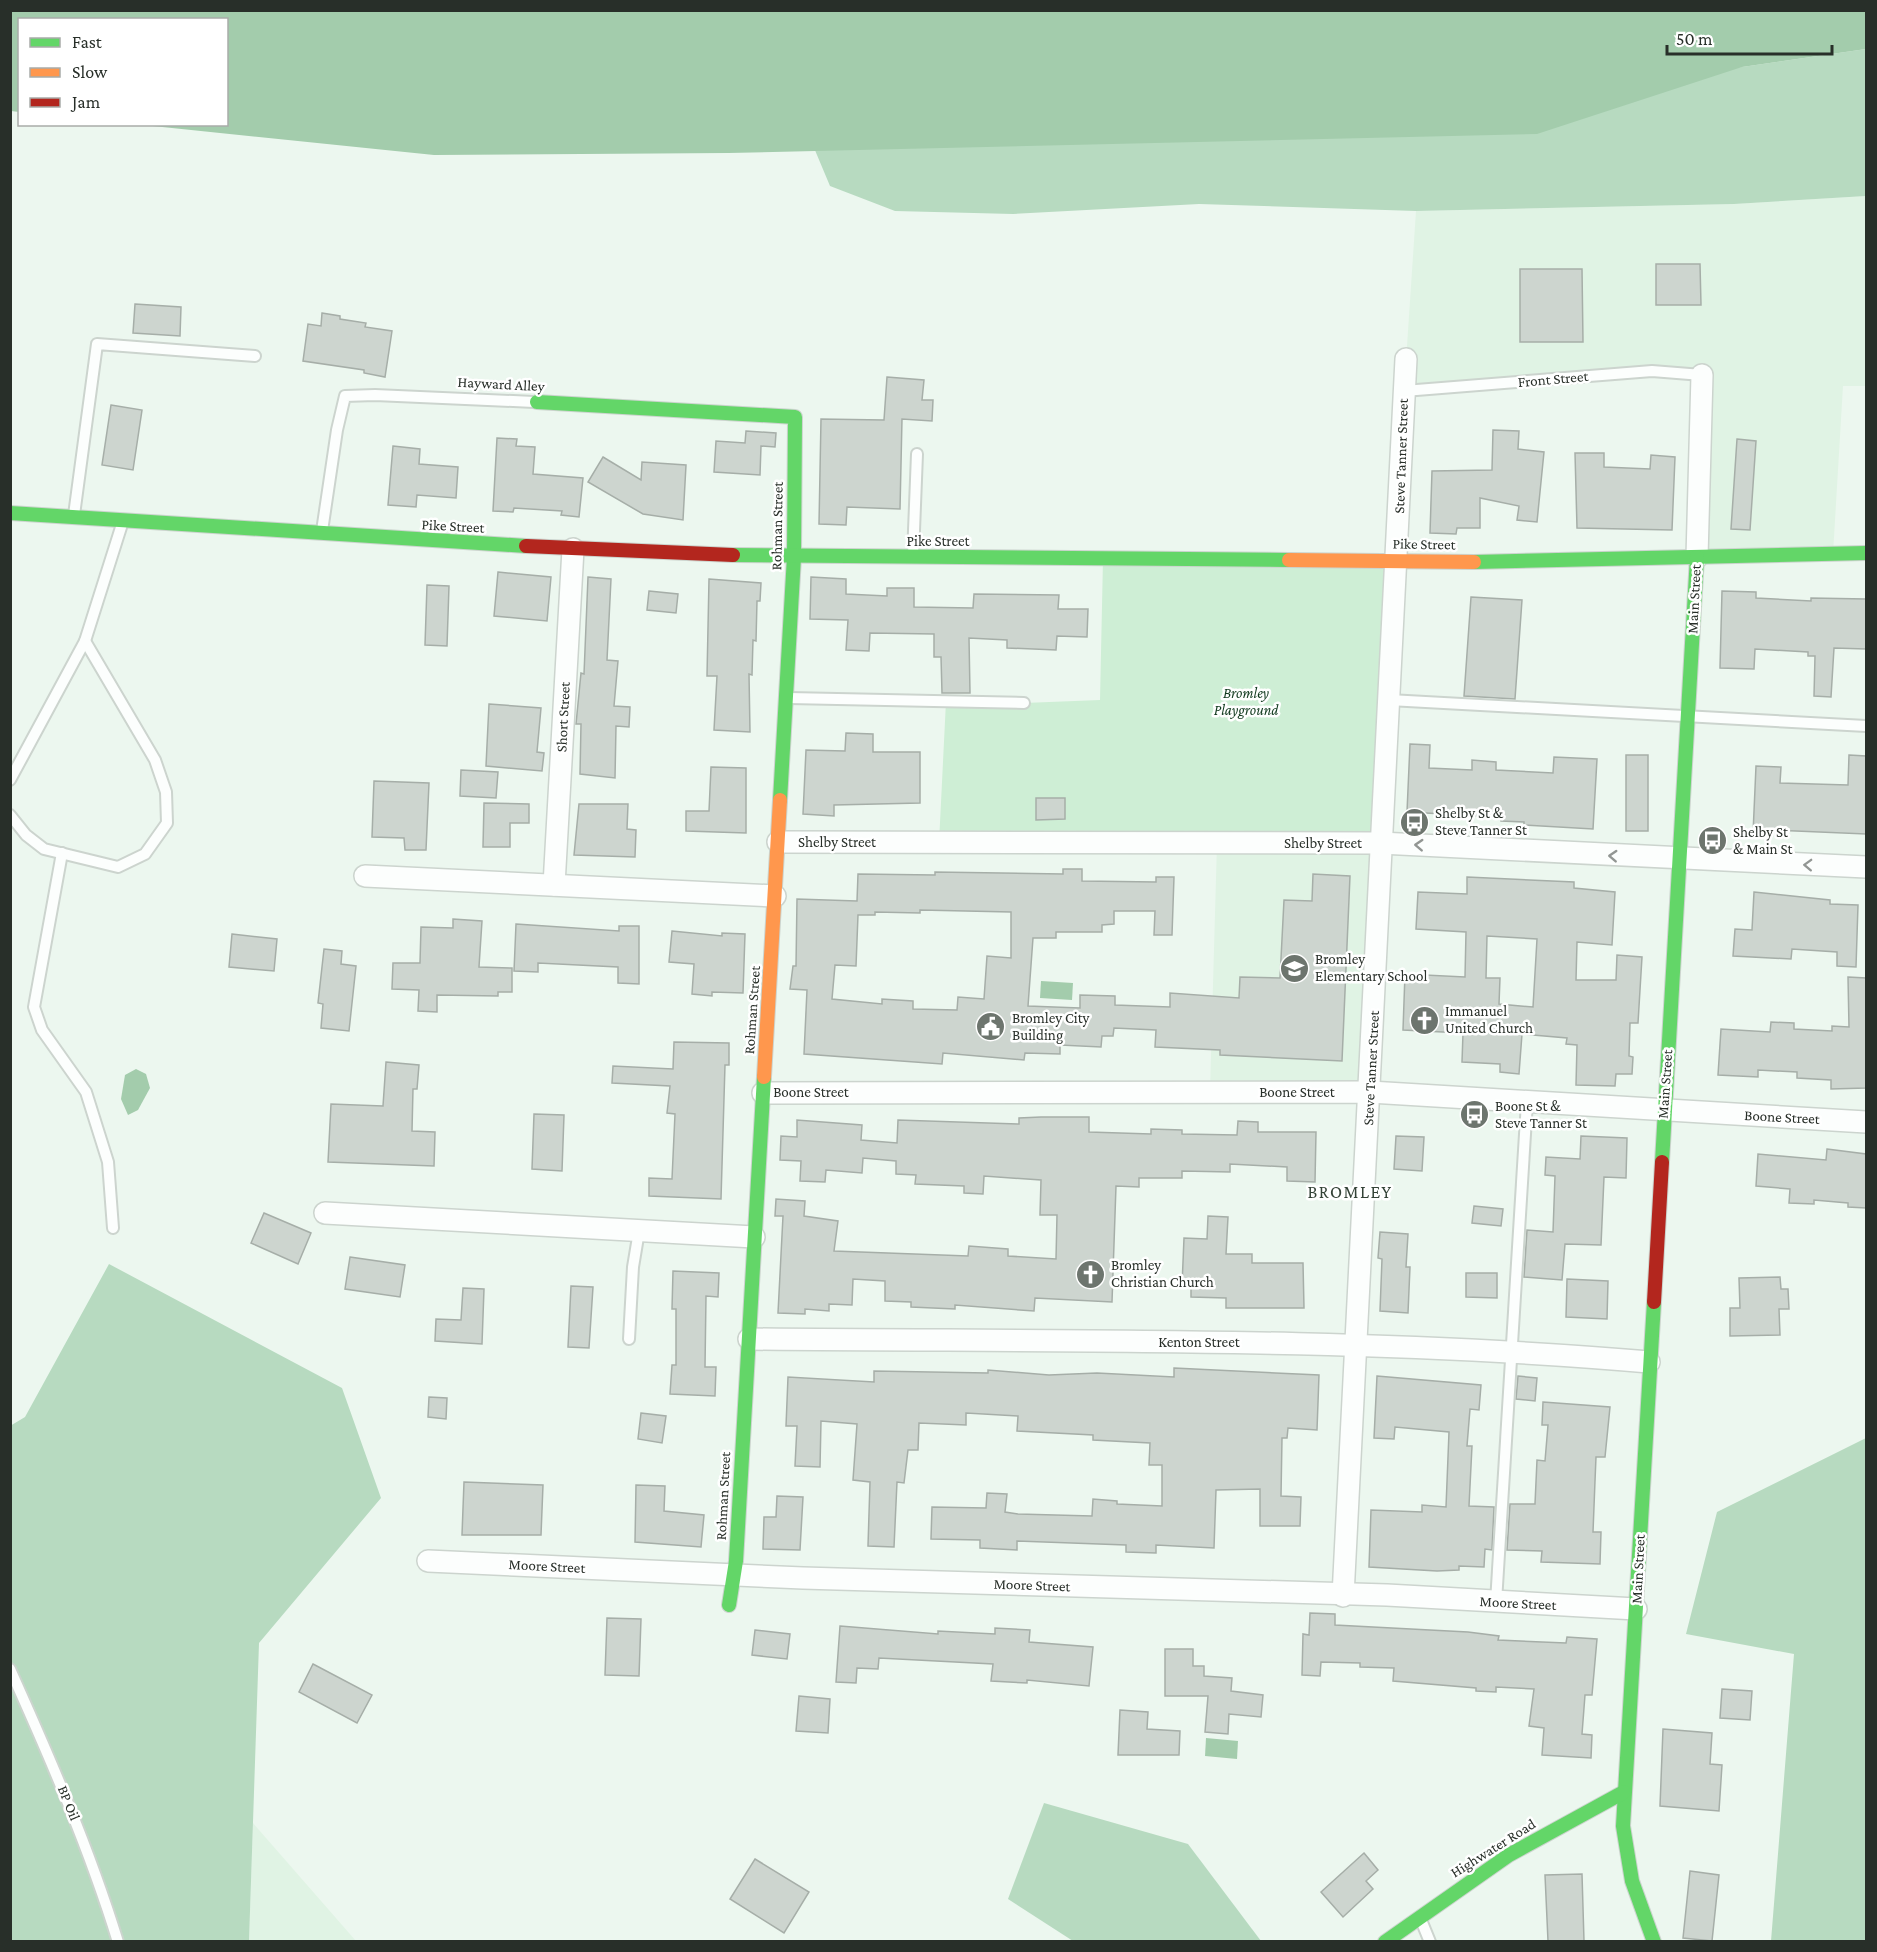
<svg xmlns="http://www.w3.org/2000/svg" width="1877" height="1952" font-family="'Crimson Pro',serif">
	<rect width="100%" height="100%" fill="#ecf7ef"/>
	<g fill="#e0f3e4">
		<polygon points="1866,196 1866,386 1843,386 1833,554 1697,557 1702,375 1652,371 1404,391 1416,211 1734,204"/>
		<polygon points="1217,843 1380,843 1370,1092 1210,1092"/>
		<polygon points="253,1823 356,1941 249,1941"/>
	</g>
	<polygon fill="#ceeed5" points="1103,559 1398,561 1380,843 939,843 946,701 1024,703 1100,700"/>
	<g fill="#b7dac0">
		<polygon points="1866,49 1866,196 1734,204 1416,211 1199,204 1013,214 895,211 830,186 804,124 1742,67"/>
		<polygon points="109,1264 342,1388 381,1498 259,1643 249,1941 11,1941 10,1426 25,1417"/>
		<polygon points="1866,1438 1866,1941 1771,1941 1794,1654 1686,1634 1717,1512"/>
		<polygon points="1044,1803 1188,1844 1261,1941 1073,1941 1008,1899"/>
	</g>
	<g fill="#a3ccac">
		<polygon points="11,10 1866,10 1866,49 1742,67 1537,134 728,153 434,155 143,125 226,124 226,20 20,20 19,112 11,111"/>
		<polygon points="1041,981 1073,983 1072,1000 1040,998"/>
		<polygon points="136,1069 146,1074 150,1088 138,1110 128,1115 121,1099 125,1075"/>
		<polygon points="1206,1738 1238,1741 1237,1759 1205,1756"/>
	</g>
	<g fill="#cdd5cf" stroke="#a6aea8" stroke-width="1.5" fill-rule="evenodd">
		<polygon points="1656,264 1700,264 1701,305 1656,305"/>
		<polygon points="1520,269 1582,269 1583,342 1520,342"/>
		<polygon points="135,304 181,307 180,336 133,333"/>
		<polygon points="322,313 340,316 340,319 366,323 365,327 392,331 385,377 364,373 364,370 303,361 308,324 321,326"/>
		<polygon points="887,377 924,380 922,400 933,400 932,421 902,419 900,509 847,507 846,525 819,524 821,419 884,420"/>
		<polygon points="111,405 142,410 133,470 102,465"/>
		<polygon points="1493,430 1519,431 1518,449 1544,452 1537,522 1517,520 1519,506 1480,498 1480,528 1457,528 1456,534 1430,533 1432,471 1492,470"/>
		<polygon points="746,431 776,433 775,447 761,446 760,475 714,472 716,441 745,443"/>
		<polygon points="497,438 517,439 516,446 535,447 533,474 583,478 579,517 561,515 562,511 514,508 513,512 493,511"/>
		<polygon points="1737,439 1756,441 1750,530 1731,529"/>
		<polygon points="393,446 420,449 419,464 458,467 456,498 417,495 416,507 388,505"/>
		<polygon points="1575,453 1604,453 1604,467 1650,469 1651,455 1675,457 1672,530 1577,528"/>
		<polygon points="603,457 641,480 642,462 686,465 683,520 643,514 588,482"/>
		<polygon points="498,572 551,577 547,621 494,616"/>
		<polygon points="588,577 611,579 607,660 618,661 614,706 630,707 629,727 616,726 615,778 580,774 581,724 576,724 581,673 584,674"/>
		<polygon points="811,577 846,579 846,594 887,596 887,588 914,588 914,607 973,608 974,594 1059,595 1058,609 1088,609 1087,637 1057,636 1056,650 1007,648 1007,640 969,638 970,693 942,693 941,657 934,657 934,634 870,633 869,651 846,650 848,620 810,619"/>
		<polygon points="709,579 761,583 760,601 757,601 756,641 753,640 752,675 749,674 750,732 714,730 717,676 707,676"/>
		<polygon points="427,585 449,586 447,646 425,645"/>
		<polygon points="649,591 678,594 676,613 647,610"/>
		<polygon points="1722,591 1756,592 1756,598 1811,601 1811,598 1866,599 1866,649 1834,648 1831,697 1814,696 1815,656 1808,656 1808,652 1755,649 1754,669 1720,668"/>
		<polygon points="1471,597 1522,600 1515,699 1464,696"/>
		<polygon points="489,704 541,708 537,752 544,753 542,771 486,766"/>
		<polygon points="846,733 873,734 873,752 920,752 920,803 834,805 834,816 803,814 806,750 845,751"/>
		<polygon points="1410,744 1430,745 1429,768 1472,770 1472,760 1496,762 1496,770 1553,773 1554,757 1597,759 1593,829 1524,825 1524,822 1501,821 1501,817 1407,812"/>
		<rect x="1626" y="755" width="22" height="76"/>
		<polygon points="1849,755 1866,756 1866,834 1771,830 1771,835 1753,834 1756,766 1781,767 1780,783 1848,785"/>
		<polygon points="711,767 746,768 746,833 686,831 686,811 709,811"/>
		<polygon points="461,770 498,772 496,798 460,796"/>
		<polygon points="374,781 429,783 426,850 405,850 404,838 372,837"/>
		<polygon points="1036,798 1065,798 1065,819 1036,820"/>
		<polygon points="484,803 529,804 529,823 510,823 510,847 483,847"/>
		<polygon points="579,804 628,804 627,829 636,830 635,857 574,855"/>
		<path d="M1063 869H1082V881L1156 882V877H1174L1172 935H1154L1155 911H1114V924L1102 925V932H1056V938H1033L1028 1006 1080 1008V995L1115 996V1005L1170 1007V993L1239 998 1240 977 1280 978 1284 900 1312 901 1313 874 1350 876 1342 1061 1220 1055V1050L1155 1047 1156 1030 1114 1028 1113 1036H1102L1101 1047 1060 1045V1054L1025 1053 1024 1060 943 1053 942 1064 804 1054 807 990 790 989 793 966H796L797 899 857 901 858 874 935 875V872L1063 874ZM920 910 1011 912V958L987 956 984 999 958 997 957 1010 913 1009V1001L882 999V1004L832 999 835 965 856 966 858 915H875V912L920 913Z"/>
		<path d="M1467 877 1574 882V888L1615 892 1612 945 1577 942 1576 980H1616L1617 955 1642 957 1638 1023H1630L1629 1056 1633 1057 1632 1074H1616L1615 1086 1576 1085 1577 1045 1566 1044 1567 1038 1522 1034 1519 1074 1500 1072V1064L1462 1062 1463 1033 1403 1030 1405 974 1465 977 1466 932 1416 929 1418 892 1467 894ZM1487 936 1537 939 1533 1007 1499 1004 1500 978H1486Z"/>
		<polygon points="1754,892 1830,900 1830,904 1858,905 1856,967 1837,966 1837,952 1792,949 1791,959 1733,956 1735,929 1752,930"/>
		<polygon points="453,919 482,921 479,967 512,968 512,992 498,992 498,996 437,995 437,1012 418,1011 419,990 392,989 393,963 420,963 421,927 453,928"/>
		<polygon points="516,924 619,931 619,926 639,926 639,984 618,983 618,967 538,963 538,972 514,971"/>
		<polygon points="672,931 722,936 722,933 745,934 743,993 712,992 712,996 692,994 694,964 669,962"/>
		<polygon points="232,934 277,939 274,971 229,967"/>
		<polygon points="324,949 342,951 341,964 356,966 349,1031 321,1028 323,1004 318,1003"/>
		<polygon points="1848,977 1866,978 1866,1088 1831,1089 1831,1080 1797,1078 1797,1072 1758,1070 1758,1077 1718,1075 1721,1029 1770,1032 1771,1022 1794,1023 1794,1029 1832,1031 1832,1026 1849,1027"/>
		<polygon points="674,1042 729,1043 729,1065 725,1065 721,1199 649,1196 649,1178 672,1179 675,1114 667,1113 670,1086 612,1083 613,1066 673,1069"/>
		<polygon points="386,1062 419,1065 417,1089 413,1089 412,1131 435,1132 434,1166 328,1162 331,1104 383,1106"/>
		<polygon points="534,1114 564,1115 562,1171 532,1169"/>
		<polygon points="1041,1117 1089,1117 1089,1132 1151,1134 1151,1129 1182,1130 1182,1134 1237,1135 1238,1121 1258,1122 1258,1132 1316,1132 1315,1182 1287,1181 1287,1167 1230,1164 1230,1172 1182,1171 1182,1178 1139,1178 1139,1187 1116,1186 1112,1302 1035,1298 1034,1311 955,1305 955,1309 911,1307 911,1302 885,1301 885,1281 853,1279 852,1305 829,1304 829,1311 805,1309 805,1314 778,1313 783,1216 775,1216 776,1199 805,1201 804,1216 838,1221 834,1251 968,1256 969,1246 1008,1249 1008,1256 1056,1259 1057,1215 1040,1215 1041,1180 984,1176 983,1194 964,1193 964,1186 915,1184 916,1175 896,1174 896,1161 863,1158 862,1173 826,1170 825,1182 800,1181 801,1161 780,1160 781,1136 797,1137 797,1120 862,1125 861,1140 897,1143 898,1120 1019,1124 1019,1118"/>
		<polygon points="1396,1136 1424,1137 1422,1171 1394,1169"/>
		<polygon points="1581,1136 1627,1138 1626,1178 1604,1177 1601,1245 1565,1244 1562,1280 1524,1277 1527,1230 1553,1232 1555,1176 1545,1175 1546,1157 1580,1159"/>
		<polygon points="1827,1149 1866,1154 1866,1208 1848,1207 1848,1203 1814,1200 1814,1204 1789,1203 1790,1189 1756,1186 1758,1154 1826,1160"/>
		<polygon points="1474,1206 1503,1209 1501,1226 1472,1223"/>
		<polygon points="264,1213 311,1233 298,1264 251,1243"/>
		<polygon points="1208,1216 1228,1217 1226,1254 1252,1254 1252,1263 1303,1263 1304,1308 1226,1308 1226,1298 1191,1297 1191,1286 1182,1286 1184,1238 1207,1239"/>
		<polygon points="1380,1232 1408,1234 1406,1267 1410,1267 1408,1313 1380,1311 1382,1259 1378,1258"/>
		<polygon points="350,1257 405,1265 400,1297 345,1289"/>
		<polygon points="673,1271 719,1273 718,1297 706,1296 705,1367 716,1367 715,1396 670,1394 672,1365 676,1365 676,1309 672,1309"/>
		<polygon points="1466,1273 1497,1273 1497,1298 1466,1297"/>
		<polygon points="1780,1277 1781,1289 1788,1289 1789,1309 1779,1309 1780,1335 1730,1336 1730,1308 1740,1308 1739,1278"/>
		<polygon points="1567,1279 1608,1281 1607,1319 1566,1317"/>
		<polygon points="571,1286 593,1287 589,1348 568,1347"/>
		<polygon points="463,1288 484,1289 482,1344 435,1341 436,1319 461,1320"/>
		<polygon points="1174,1368 1319,1375 1317,1430 1288,1428 1287,1438 1282,1438 1281,1496 1301,1497 1300,1526 1260,1526 1260,1489 1216,1490 1214,1548 1156,1545 1156,1553 1126,1552 1126,1545 1017,1541 1017,1550 980,1548 980,1540 931,1539 932,1507 986,1508 987,1493 1007,1494 1005,1512 1018,1514 1092,1516 1093,1499 1117,1501 1117,1504 1162,1506 1162,1465 1149,1465 1150,1443 1093,1440 1093,1435 1017,1431 1018,1416 966,1413 966,1425 919,1423 918,1450 908,1450 904,1483 897,1482 894,1547 868,1546 870,1482 853,1480 857,1424 821,1421 820,1467 795,1466 797,1426 786,1426 788,1377 874,1382 874,1371 988,1373 988,1370 1049,1375 1097,1373 1174,1377"/>
		<polygon points="1377,1376 1481,1385 1479,1410 1470,1409 1467,1446 1472,1446 1469,1506 1494,1507 1492,1550 1485,1549 1484,1567 1459,1566 1459,1570 1437,1571 1369,1567 1371,1510 1422,1512 1422,1505 1446,1507 1449,1432 1395,1427 1394,1439 1374,1438"/>
		<polygon points="1518,1376 1537,1378 1535,1401 1516,1399"/>
		<polygon points="429,1397 447,1398 446,1419 428,1417"/>
		<polygon points="1543,1402 1610,1407 1605,1457 1596,1457 1595,1481 1593,1532 1601,1532 1600,1564 1541,1562 1542,1551 1507,1550 1510,1504 1535,1504 1537,1460 1545,1461 1548,1425 1542,1425"/>
		<polygon points="641,1413 666,1416 662,1443 638,1439"/>
		<polygon points="464,1482 543,1485 541,1535 462,1535"/>
		<polygon points="636,1485 665,1486 664,1511 704,1515 701,1547 635,1542"/>
		<polygon points="777,1496 803,1497 800,1550 763,1549 764,1517 776,1517"/>
		<polygon points="1310,1613 1335,1614 1335,1625 1468,1632 1499,1636 1498,1640 1566,1643 1567,1637 1597,1639 1592,1695 1585,1695 1582,1734 1592,1735 1591,1758 1542,1755 1544,1728 1529,1726 1534,1689 1496,1687 1496,1692 1476,1691 1476,1688 1393,1681 1394,1668 1360,1667 1360,1663 1321,1662 1320,1676 1302,1675 1303,1634 1309,1635"/>
		<polygon points="607,1618 641,1619 639,1676 605,1675"/>
		<polygon points="840,1626 938,1634 938,1631 995,1634 995,1628 1030,1630 1029,1642 1093,1647 1089,1686 1027,1680 1027,1683 991,1681 993,1664 879,1658 878,1669 857,1668 856,1683 836,1682"/>
		<polygon points="755,1630 790,1634 787,1659 752,1655"/>
		<polygon points="1165,1649 1193,1649 1193,1666 1204,1666 1204,1676 1232,1678 1231,1691 1263,1695 1261,1717 1229,1714 1228,1734 1205,1732 1208,1696 1165,1696"/>
		<polygon points="313,1664 372,1695 357,1723 299,1692"/>
		<polygon points="1722,1689 1752,1691 1750,1720 1720,1718"/>
		<polygon points="799,1696 830,1699 828,1733 796,1731"/>
		<polygon points="1120,1710 1148,1712 1147,1729 1180,1731 1179,1755 1118,1755"/>
		<polygon points="1663,1729 1712,1733 1710,1764 1722,1765 1719,1811 1660,1806"/>
		<polygon points="1364,1853 1378,1870 1366,1881 1373,1889 1343,1917 1321,1892"/>
		<polygon points="755,1859 809,1892 784,1933 730,1899"/>
		<polygon points="1690,1871 1719,1875 1712,1941 1683,1938"/>
		<polygon points="1582,1874 1584,1941 1548,1941 1545,1875"/>
	</g>
	<g fill="none" stroke-linecap="round" stroke-linejoin="round">
		<defs>
			<g id="lane">
				<polyline points="1404,391 1652,371 1702,375"/>
				<polyline points="74,515 97,344 255,356"/>
				<polyline points="322,531 337,430 345,396 375,395 534,402"/>
				<polyline points="913,556 917,454"/>
				<polyline points="789,698 1024,703"/>
				<polyline points="1389,700 1866,726"/>
				<polyline points="10,780 85,641 123,521"/>
				<polyline points="10,815 26,835 44,849 118,867 145,854 167,823 166,792 155,760 85,641"/>
				<polyline points="62,853 34,1007 42,1030 86,1092 108,1162 113,1228"/>
				<polyline points="629,1339 633,1267 639,1231"/>
				<polyline points="1496,1602 1527,1102"/>
				<path d="M10 1669C50 1758 89 1848 118 1942"/>
				<polyline points="1421,1920 1430,1942"/>
			</g>
			<g id="street">
				<polyline points="1697,557 1702,375"/>
				<polyline points="778,842 1380,843 1866,867"/>
				<polyline points="365,876 775,896"/>
				<polyline points="554,885 573,549"/>
				<polyline points="763,1093 1370,1092 1866,1122"/>
				<polyline points="325,1213 754,1237"/>
				<path d="M749 1339C1049 1342 1350 1336 1649 1362"/>
				<polyline points="428,1561 803,1578 1387,1595 1636,1609"/>
				<polyline points="1343,1596 1406,359"/>
			</g>
			<g id="fast">
				<polyline points="537,402 795,417 794,557 780,800"/>
				<polyline points="10,513 526,546"/>
				<polyline points="733,555 1289,560"/>
				<polyline points="1474,562 1866,553"/>
				<polyline points="1662,1162 1697,557"/>
				<polyline points="1654,1302 1623,1826 1632,1881 1654,1942"/>
				<polyline points="729,1605 736,1561 764,1077"/>
				<polyline points="1385,1942 1509,1855 1624,1792"/>
			</g>
			<g id="slow">
				<polyline points="1289,560 1474,562"/>
				<polyline points="764,1077 780,800"/>
			</g>
			<g id="jam">
				<polyline points="526,546 733,555"/>
				<polyline points="1654,1302 1662,1162"/>
			</g>
		</defs>
		<use href="#lane" stroke="#ccd4ce" stroke-width="14"/>
		<use href="#street" stroke="#ccd4ce" stroke-width="24"/>
		<use href="#fast" stroke="#ccd4ce" stroke-width="16"/>
		<use href="#slow" stroke="#ccd4ce" stroke-width="16"/>
		<use href="#jam" stroke="#ccd4ce" stroke-width="16"/>
		<use href="#lane" stroke="#fcfefd" stroke-width="10"/>
		<use href="#street" stroke="#fcfefd" stroke-width="21"/>
		<use href="#fast" stroke="#63d668" stroke-width="14"/>
		<use href="#slow" stroke="#ff974d" stroke-width="14"/>
		<use href="#jam" stroke="#b3261e" stroke-width="14"/>
	</g>
	<defs><path id="oneway-chevron" d="M-2-3.5L2.5 0L-2 3.5" fill="none" stroke-width="1.6" stroke-linecap="round" stroke-linejoin="round" transform="scale(1.5)"/></defs>
	<g stroke="#929693">
		<use href="#oneway-chevron" transform="translate(1419 845) rotate(-177)"/>
		<use href="#oneway-chevron" transform="translate(1613 856) rotate(-177)"/>
		<use href="#oneway-chevron" transform="translate(1808 865) rotate(-178)"/>
	</g>
	<defs>
		<symbol id="bus-disc" viewBox="-11 -11 22 22"><circle r="9.5" fill="#6d756e" stroke="#fff"/><path d="M-5-6H5V4H4V6H2V4H-2V6H-4V4H-5ZM-3.5-4V0h7V-4ZM-3.5 1.2v1.5H-2V1.2ZM2 1.2v1.5H3.5V1.2Z" fill="#fff"/></symbol>
		<symbol id="school-disc" viewBox="-11 -11 22 22"><circle r="9.5" fill="#6d756e" stroke="#fff"/><path d="M0-5L7-2L0 1L-7-2ZM-4 1L0 2.5L4 1V4Q0 6-4 4Z" fill="#fff"/></symbol>
		<symbol id="church-disc" viewBox="-11 -11 22 22"><circle r="9.5" fill="#6d756e" stroke="#fff"/><path d="M-1.2-6h2.4v3.5h3.3v2.4h-3.3V6h-2.4V-.1h-3.3v-2.4h3.3Z" fill="#fff"/></symbol>
		<symbol id="civic-disc" viewBox="-11 -11 22 22"><circle r="9.5" fill="#6d756e" stroke="#fff"/><path d="M-.6-6.5H3V-4.5H.6V-3L4-1V1h2V6H-6V1h2V-1L-.6-3ZM-1.2 2.5V6h2.4V2.5Z" fill="#fff"/></symbol>
	</defs>
	<g fill-rule="evenodd">
		<use href="#bus-disc" x="1398" y="806" width="33" height="33"/>
		<use href="#bus-disc" x="1696" y="824" width="33" height="33"/>
		<use href="#school-disc" x="1278" y="952" width="33" height="33"/>
		<use href="#church-disc" x="1408" y="1004" width="33" height="33"/>
		<use href="#civic-disc" x="974" y="1010" width="33" height="33"/>
		<use href="#bus-disc" x="1458" y="1098" width="33" height="33"/>
		<use href="#church-disc" x="1074" y="1258" width="33" height="33"/>
	</g>
	<g text-anchor="middle" dominant-baseline="central" stroke-width="5" stroke-linejoin="round" paint-order="stroke">
		<g font-size="15" fill="#282f29" stroke="#fff">
			<text transform="translate(1553 379) rotate(-5)">Front Street</text>
			<text transform="translate(501 384) rotate(3)">Hayward Alley</text>
			<text transform="translate(1401 456) rotate(-88)">Steve Tanner Street</text>
			<text transform="translate(453 526) rotate(3)">Pike Street</text>
			<text transform="translate(777 526) rotate(-89)">Rohman Street</text>
			<text x="938" y="541">Pike Street</text>
			<text transform="translate(1424 544) rotate(1)">Pike Street</text>
			<text transform="translate(1694 599) rotate(-87)">Main Street</text>
			<text transform="translate(563 717) rotate(-87)">Short Street</text>
			<text x="837" y="842">Shelby Street</text>
			<text x="1323" y="843">Shelby Street</text>
			<text transform="translate(752 1010) rotate(-86)">Rohman Street</text>
			<text transform="translate(1371 1068) rotate(-87)">Steve Tanner Street</text>
			<text transform="translate(1665 1084) rotate(-86)">Main Street</text>
			<text x="811" y="1092">Boone Street</text>
			<text x="1297" y="1092">Boone Street</text>
			<text transform="translate(1782 1117) rotate(3)">Boone Street</text>
			<text x="1199" y="1342">Kenton Street</text>
			<text transform="translate(723 1496) rotate(-87)">Rohman Street</text>
			<text transform="translate(547 1566) rotate(3)">Moore Street</text>
			<text transform="translate(1638 1569) rotate(-87)">Main Street</text>
			<text transform="translate(1032 1585) rotate(2)">Moore Street</text>
			<text transform="translate(1518 1603) rotate(3)">Moore Street</text>
			<text transform="translate(69 1803) rotate(68)">BP Oil</text>
			<text transform="translate(1493 1848) rotate(-32)">Highwater Road</text>
		</g>
		<g font-size="15" font-style="italic" fill="#10391d" stroke="#fff">
			<text x="1246" y="693">Bromley<tspan x="1246" dy="17">Playground</tspan></text>
		</g>
		<g font-size="15" fill="#282f29" stroke="#fff" text-anchor="start">
			<text x="1435" y="813">Shelby St &amp;<tspan x="1435" dy="17">Steve Tanner St</tspan></text>
			<text x="1733" y="832">Shelby St<tspan x="1733" dy="17">&amp; Main St</tspan></text>
			<text x="1315" y="959">Bromley<tspan x="1315" dy="17">Elementary School</tspan></text>
			<text x="1445" y="1011">Immanuel<tspan x="1445" dy="17">United Church</tspan></text>
			<text x="1012" y="1018">Bromley City<tspan x="1012" dy="17">Building</tspan></text>
			<text x="1495" y="1106">Boone St &amp;<tspan x="1495" dy="17">Steve Tanner St</tspan></text>
			<text x="1111" y="1265">Bromley<tspan x="1111" dy="17">Christian Church</tspan></text>
		</g>
		<g font-size="18" letter-spacing="1.5" fill="#334236" stroke="#fff">
			<text x="1350" y="1192">BROMLEY</text>
		</g>
	</g>
	<rect width="1877" height="1952" fill="none" stroke="#282f29" stroke-width="24"/>
	<rect x="18" y="18" width="210" height="108" fill="#ffffff" stroke="#a9aca9" stroke-width="1.5"/>
	<rect x="30" y="38" width="30" height="9" fill="#63d668" stroke="#a9aca9" stroke-width="1.5"/>
	<text x="72" y="48" font-size="18" fill="#282f29">Fast</text>
	<rect x="30" y="68" width="30" height="9" fill="#ff974d" stroke="#a9aca9" stroke-width="1.5"/>
	<text x="72" y="78" font-size="18" fill="#282f29">Slow</text>
	<rect x="30" y="98" width="30" height="9" fill="#b3261e" stroke="#a9aca9" stroke-width="1.5"/>
	<text x="72" y="108" font-size="18" fill="#282f29">Jam</text>
	<path d="M1667 45v9h165v-9" fill="none" stroke="#282f29" stroke-width="3"/>
	<text x="1676" y="45" font-size="18" fill="#282f29" stroke="#ffffff" stroke-width="4.5" paint-order="stroke">50 m</text>
</svg>
